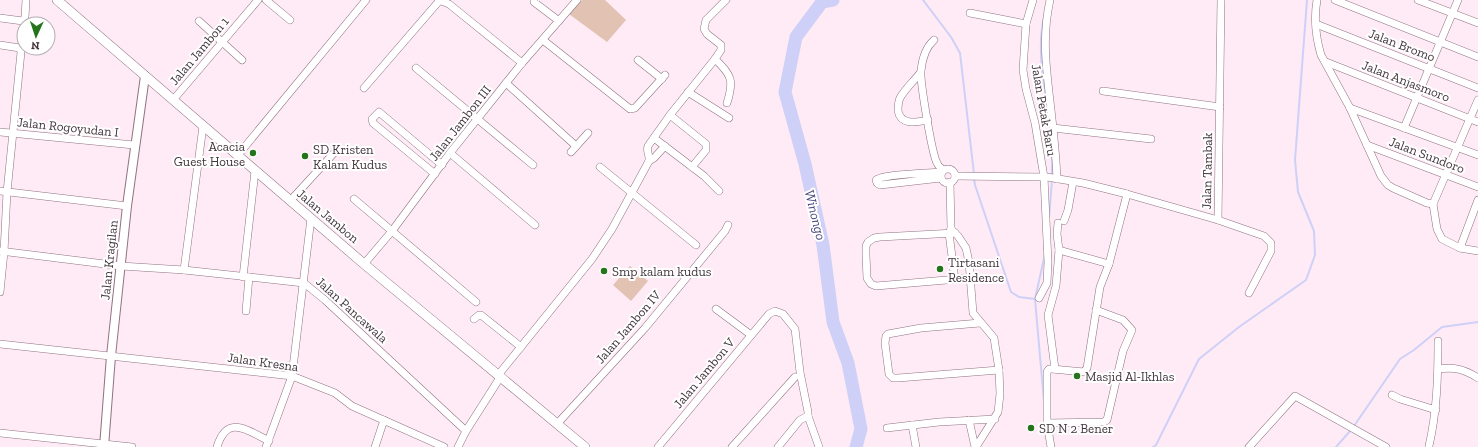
<svg xmlns="http://www.w3.org/2000/svg" width="1478" height="447" font-family="'Zilla Slab',serif">
	<rect width="100%" height="100%" fill="#ffebf5"/>
	<g fill="#e2c2b3">
		<polygon points="582,0 605,0 626,20 607,42 569,14"/>
		<polygon points="630,266 648,281 631,301 613,285"/>
	</g>
	<g fill="none" stroke-linecap="round" stroke-linejoin="round">
		<g stroke="#ced0f7" stroke-width="2">
			<polyline points="923,0 951,37 960,53 974,174"/>
			<path d="M1044 17C1037 48 1043 79 1048 110"/>
			<polyline points="1052,148 1052,176"/>
			<polyline points="974,179 975,185 1011,292 1019,297 1035,299"/>
			<polyline points="1049,218 1052,180"/>
			<polyline points="1044,402 1035,299 1045,254"/>
			<polyline points="1354,426 1400,359 1414,350 1442,327 1478,322"/>
			<polyline points="1153,447 1156,445 1199,359 1239,327 1306,280 1315,255 1314,231 1298,192 1295,160 1307,0"/>
			<polyline points="1336,447 1351,430"/>
		</g>
		<polyline stroke="#ced0f7" stroke-width="13" points="833,0 822,2 796,37 785,92 805,164 823,245 833,322 848,363 861,429 856,447"/>
		<defs>
			<g id="minor">
				<polyline points="266,0 290,20"/>
				<polyline points="439,0 449,4 522,63"/>
				<polyline points="534,0 534,2 559,21"/>
				<path d="M726 0 706 20 704 29 707 34 721 45V50L715 59C732 75 734 81 727 103"/>
				<polyline points="1033,0 1026,24 1023,70 1026,89 1035,123 1044,177 1048,262 1047,283 1039,298"/>
				<path d="M1050 0C1042 36 1046 66 1050 101 1053 127 1056 153 1057 179"/>
				<path d="M1317 0C1314 17 1316 38 1321 55L1350 108 1381 176 1388 185 1393 188 1427 203 1433 204"/>
				<polyline points="1335,0 1478,57"/>
				<polyline points="1418,0 1478,23"/>
				<polyline points="970,13 1026,24"/>
				<polyline points="0,18 23,21 25,17 26,0"/>
				<polyline points="199,21 242,60"/>
				<polyline points="1316,24 1478,88"/>
				<polyline points="543,40 630,109 635,108 665,75"/>
				<path d="M934 40C925 48 922 60 921 71 920 82 932 154 937 163 938 166 941 168 943 170"/>
				<polyline points="0,45 20,48 21,52 7,192 4,252 0,292"/>
				<polyline points="638,60 662,79"/>
				<polyline points="1326,62 1478,122"/>
				<polyline points="416,68 533,165"/>
				<path d="M920 73C914 81 905 89 900 98 898 102 898 107 898 111 901 126 917 122 928 120"/>
				<polyline points="506,83 576,146"/>
				<polyline points="364,88 440,0"/>
				<polyline points="1103,91 1220,107"/>
				<polyline points="688,92 729,118"/>
				<polyline points="173,100 258,0"/>
				<polyline points="1478,100 1433,204 1437,229 1442,239 1460,248 1478,251"/>
				<polyline points="1350,108 1478,155"/>
				<polyline points="670,115 706,144 706,150 692,167"/>
				<polyline points="1053,128 1151,139"/>
				<polyline points="1404,128 1458,0"/>
				<polyline points="0,132 134,145"/>
				<polyline points="654,138 704,176 719,191"/>
				<polyline points="1367,145 1478,187"/>
				<polyline points="571,152 588,133"/>
				<polyline points="450,153 535,225"/>
				<polyline points="238,155 366,0"/>
				<polyline points="649,161 654,158 665,146"/>
				<polyline points="600,167 696,245"/>
				<circle cx="948" cy="176" r="7"/>
				<polyline points="435,174 373,123 372,119 379,112 442,165"/>
				<polyline points="955,176 1047,177 1083,183 1127,194 1218,220 1264,236 1271,243 1271,251 1249,293"/>
				<path d="M941 178 880 185 877 183 876 180C882 174 931 173 942 172"/>
				<polyline points="950,182 951,229 949,233 955,280"/>
				<polyline points="0,191 127,206"/>
				<polyline points="354,199 476,302"/>
				<polyline points="290,201 334,153"/>
				<polyline points="1218,220 1221,0"/>
				<polyline points="1064,221 1068,210 1073,182"/>
				<polyline points="951,229 958,236 966,248 969,262 973,313 994,338 999,370 1000,394 998,412 976,447"/>
				<polyline points="955,233 880,237 874,238 868,242 866,246 866,255 867,278 871,284 876,286 970,278"/>
				<polyline points="1460,248 1478,200"/>
				<polyline points="1059,250 1109,264"/>
				<polyline points="0,251 121,266 184,270 304,283 325,300 466,431"/>
				<polyline points="364,264 392,231 450,153 522,63 577,0"/>
				<polyline points="184,270 203,126"/>
				<polyline points="243,277 255,171"/>
				<polyline points="716,309 751,335"/>
				<polyline points="246,311 249,277"/>
				<polyline points="474,319 479,315 481,315 521,347"/>
				<polyline points="980,323 921,328 888,334 886,336 885,343 889,374 893,378 898,378 999,370"/>
				<polyline points="0,344 292,376 335,393 352,406 444,447"/>
				<polyline points="1055,369 1048,315 1056,286 1059,250 1057,234 1058,223"/>
				<path d="M1438 369C1455 367 1464 369 1478 378"/>
				<path d="M499 374 592 259 612 229 649 161C650 155 646 152 648 146L670 115 715 59"/>
				<polyline points="1392,395 1400,399 1436,410"/>
				<polyline points="808,416 819,447"/>
				<polyline points="969,420 975,447"/>
				<polyline points="1047,423 1104,422 1107,420 1123,351 1132,330 1123,320 1096,310"/>
				<polyline points="557,424 645,328 725,231 728,225"/>
				<polyline points="912,425 916,447"/>
				<polyline points="887,428 939,422 995,419"/>
				<polyline points="0,433 132,447"/>
				<path d="M1429 446C1437 411 1438 377 1438 341"/>
				<path d="M217 447C227 414 247 430 269 441"/>
				<polyline points="266,447 292,376 311,218"/>
				<polyline points="375,447 384,420"/>
				<polyline points="458,447 466,431 501,376"/>
				<polyline points="658,447 769,314 775,311 783,314 795,329 800,372 808,412 808,416 800,420 778,447"/>
				<polyline points="732,447 795,377"/>
				<polyline points="1051,447 1047,423 1047,372 1049,369 1052,369 1084,372 1087,368 1100,287 1109,264 1127,194"/>
				<polyline points="1249,447 1295,396 1386,447"/>
			</g>
			<polyline id="tertiary" points="104,447 111,356 127,206 145,76"/>
			<polyline id="secondary" points="57,0 364,264 585,447"/>
		</defs>
		<use href="#minor" stroke="#8f7382" stroke-width="8"/>
		<use href="#tertiary" stroke="#8f7382" stroke-width="10"/>
		<use href="#secondary" stroke="#8f7382" stroke-width="10"/>
		<use href="#minor" stroke="#fff" stroke-width="7"/>
		<use href="#tertiary" stroke="#fff" stroke-width="8"/>
		<use href="#secondary" stroke="#fff" stroke-width="9"/>
	</g>
	<g fill="#25741b" stroke="#fff" stroke-width="1.5">
		<circle cx="253" cy="153" r="4"/>
		<circle cx="305" cy="156" r="4"/>
		<circle cx="940" cy="269" r="4"/>
		<circle cx="604" cy="271" r="4"/>
		<circle cx="1077" cy="376" r="4"/>
		<circle cx="1031" cy="428" r="4"/>
	</g>
	<g text-anchor="middle" dominant-baseline="central" stroke-width="4" stroke-linejoin="round" paint-order="stroke">
		<g font-size="13" fill="#41343b" stroke="#fff">
			<text transform="translate(1402 45) rotate(21)">Jalan Bromo</text>
			<text transform="translate(199 51) rotate(-50)">Jalan Jambon 1</text>
			<text transform="translate(1406 81) rotate(21)">Jalan Anjasmoro</text>
			<text transform="translate(1044 110) rotate(80)">Jalan Petak Baru</text>
			<text transform="translate(460 123) rotate(-52)">Jalan Jambon III</text>
			<text transform="translate(68 127) rotate(6)">Jalan Rogoyudan I</text>
			<text transform="translate(1427 155) rotate(21)">Jalan Sundoro</text>
			<text transform="translate(1207 171) rotate(-89)">Jalan Tambak</text>
			<text transform="translate(328 216) rotate(40)">Jalan Jambon</text>
			<text transform="translate(109 260) rotate(-84)">Jalan Kragilan</text>
			<text transform="translate(352 310) rotate(42)">Jalan Pancawala</text>
			<text transform="translate(628 327) rotate(-49)">Jalan Jambon IV</text>
			<text transform="translate(263 362) rotate(8)">Jalan Kresna</text>
			<text transform="translate(704 373) rotate(-50)">Jalan Jambon V</text>
		</g>
		<g font-size="13" fill="#41343b" stroke="#fff" text-anchor="start">
			<text x="245" y="146" text-anchor="end">Acacia<tspan x="245" dy="15">Guest House</tspan></text>
			<text x="313" y="149">SD Kristen<tspan x="313" dy="15">Kalam Kudus</tspan></text>
			<text x="948" y="262">Tirtasani<tspan x="948" dy="15">Residence</tspan></text>
			<text x="612" y="271">Smp kalam kudus</text>
			<text x="1085" y="376">Masjid Al-Ikhlas</text>
			<text x="1039" y="428">SD N 2 Bener</text>
		</g>
		<g font-size="14" font-style="italic" fill="#4b4a7e" stroke="#fff">
			<text transform="translate(815 215) rotate(76)">Winongo</text>
		</g>
	</g>
	<g transform="translate(36 36) rotate(183)"><circle r="19" fill="#ffffff" stroke="#b3aeb1"/>
	<path d="M0-3L7 15L0 10L-7 15Z" fill="#25741b"/>
	<text y="-6" font-size="11" font-weight="bold" text-anchor="middle" fill="#41343b">N</text>
	</g>
</svg>
